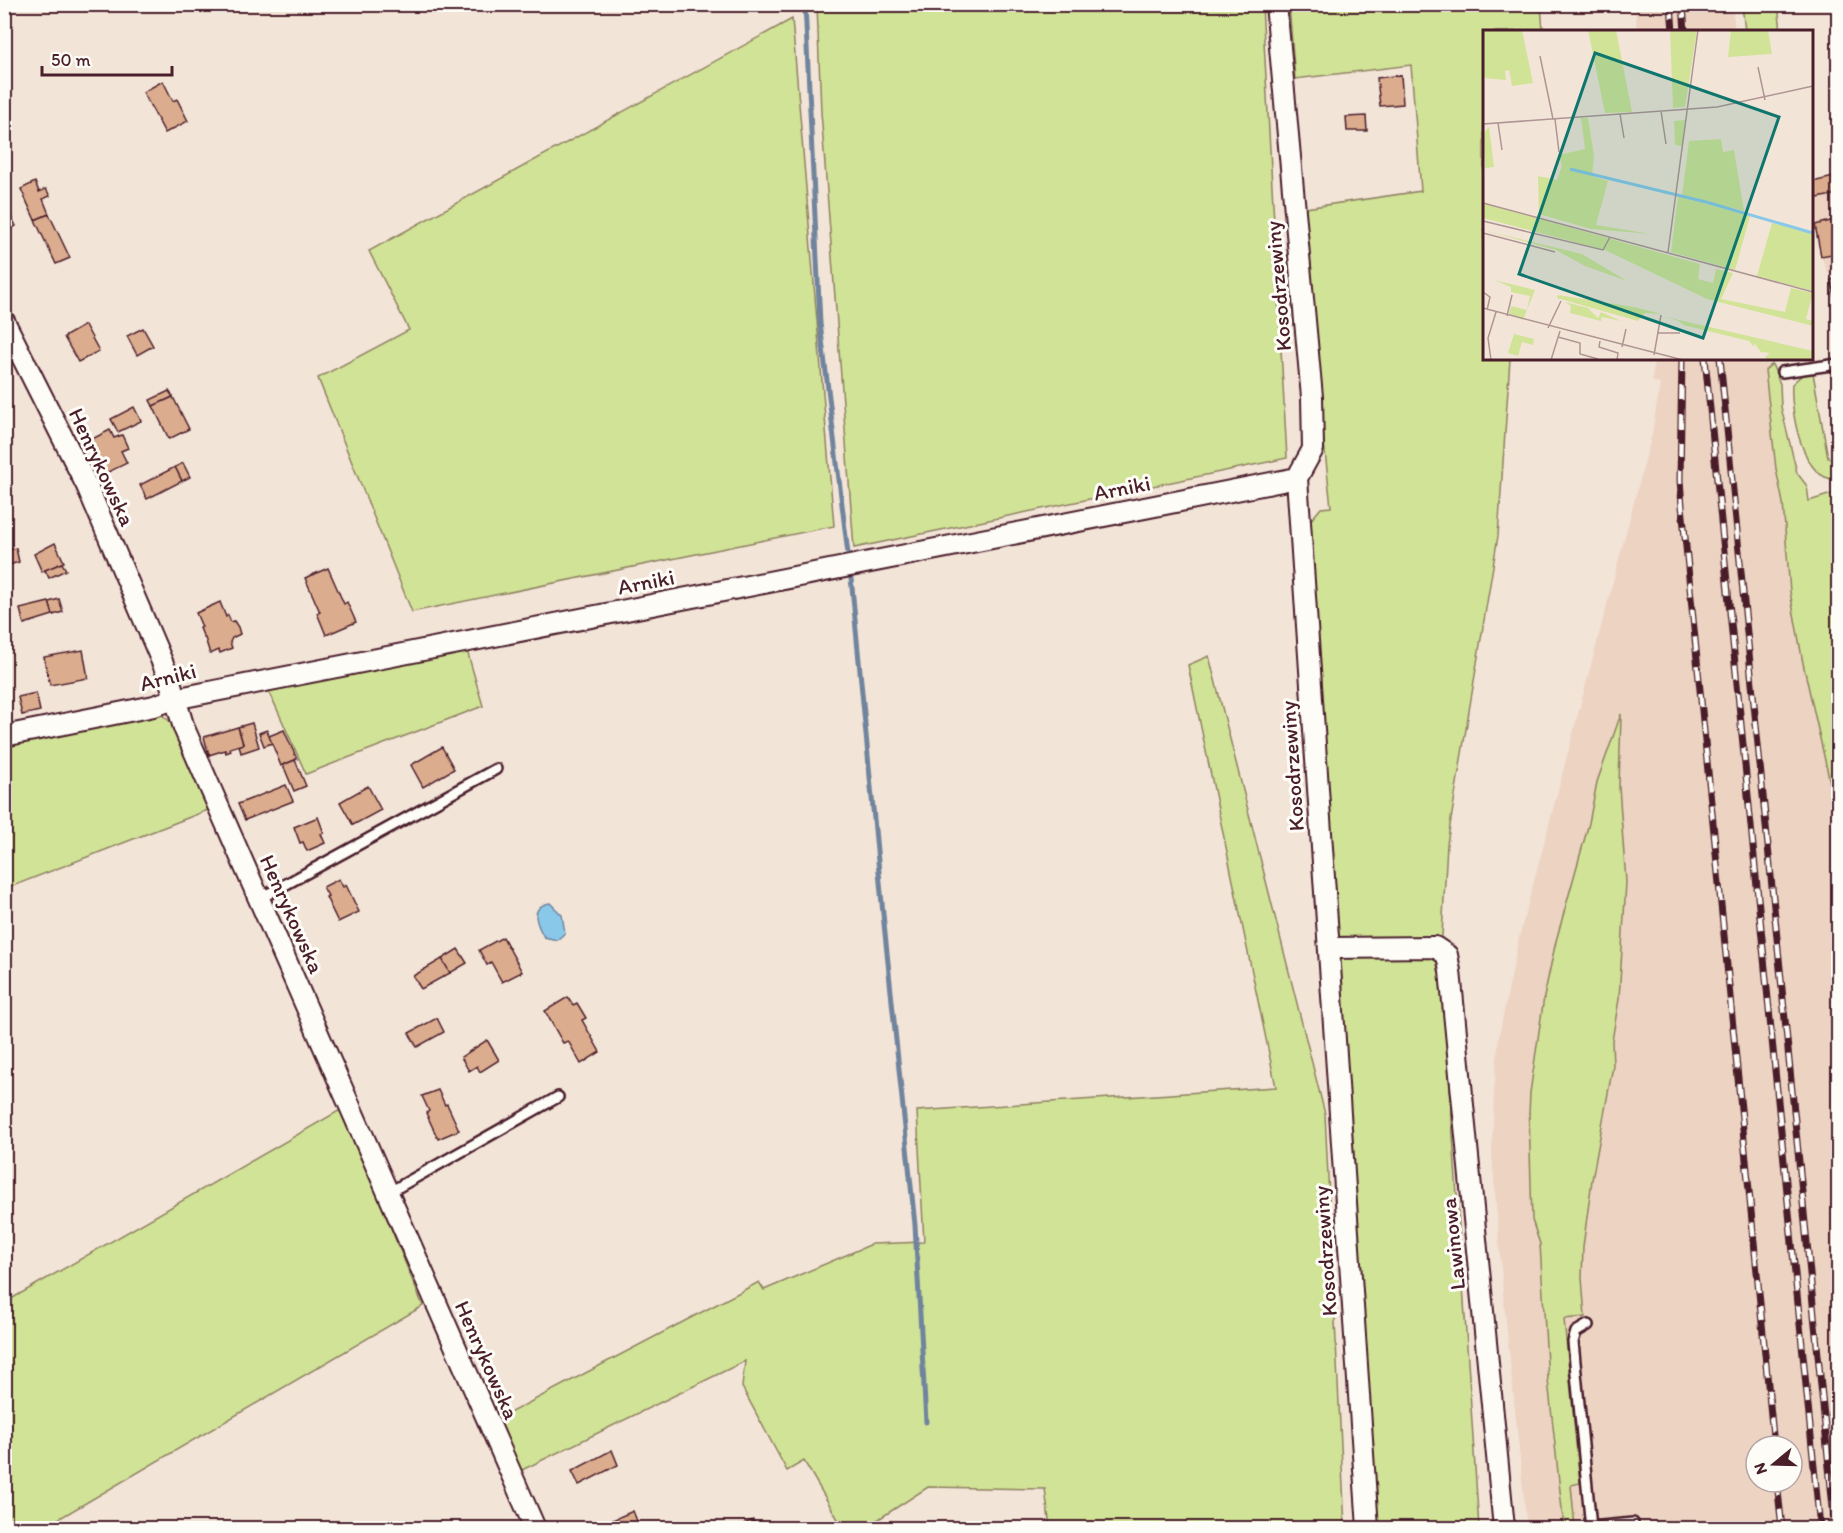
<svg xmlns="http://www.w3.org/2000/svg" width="1843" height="1533" font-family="Itim,sans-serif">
	<rect width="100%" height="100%" fill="#f3e4d8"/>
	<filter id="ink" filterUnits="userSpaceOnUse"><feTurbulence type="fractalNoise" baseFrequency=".0167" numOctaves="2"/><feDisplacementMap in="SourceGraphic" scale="12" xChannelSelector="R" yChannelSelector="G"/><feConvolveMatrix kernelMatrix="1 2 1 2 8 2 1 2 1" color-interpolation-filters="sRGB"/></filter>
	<g filter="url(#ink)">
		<g fill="#ecd3c2" fill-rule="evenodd">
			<polygon points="1635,5 1732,5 1735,31 1637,31"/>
			<polygon points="1838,176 1838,322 1831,280 1821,256 1812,209 1812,182"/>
			<path d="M1654 359H1767L1777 459 1793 584 1838 807V1528H1527L1503 1292 1492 1153 1494 1091 1499 1036 1519 938 1652 434 1660 384 1652 381ZM1756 1446H1792V1482H1756Z"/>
		</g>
		<g fill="#d1e397" stroke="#8e8161" stroke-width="1.5">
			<polygon points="817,5 1262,5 1287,458 854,548 821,112"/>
			<polygon points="1289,5 1541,5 1543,31 1484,32 1484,358 1510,359 1498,536 1447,844 1441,954 1479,1528 1368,1528 1300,533 1321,508 1331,507 1299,209 1421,191 1411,65 1295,79"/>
			<polygon points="1742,5 1778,5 1781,31 1745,31"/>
			<polygon points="792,19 834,526 412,612 318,378 409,330 369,251"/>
			<polygon points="1772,364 1780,384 1781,407 1797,473 1807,486 1809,501 1838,492 1838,818 1803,663 1790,592 1783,503 1776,469 1765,370"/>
			<path d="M1813 373 1828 458 1838 457V479C1802 483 1790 410 1792 384L1802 375Z"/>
			<polygon points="466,647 483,706 306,774 268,689"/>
			<polygon points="1209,656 1325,1114 1345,1528 1050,1528 1045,1489 928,1487 865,1528 843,1528 804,1461 787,1471 742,1387 745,1361 520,1471 498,1419 759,1282 764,1290 872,1244 924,1242 917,1111 1276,1087 1188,665"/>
			<polygon points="161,714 173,724 208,810 5,889 5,747"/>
			<polygon points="1621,714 1619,787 1626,882 1619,999 1612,1041 1613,1066 1592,1180 1583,1247 1582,1278 1585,1317 1564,1319 1580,1483 1571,1485 1575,1527 1584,1526 1584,1528 1564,1528 1548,1380 1540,1244 1532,1220 1529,1114 1530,1093 1544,997 1556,941 1589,823 1597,782"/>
			<polygon points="342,1109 423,1306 43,1528 5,1528 4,1303"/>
		</g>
		<path fill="#89c8e9" stroke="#70849d" stroke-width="1.5" d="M550 903 562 915 565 933 557 940 544 937C537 925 528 907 550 903Z"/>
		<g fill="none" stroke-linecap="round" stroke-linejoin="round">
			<polyline stroke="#70849d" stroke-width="5" points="805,4 820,323 852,587 883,914 915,1225 926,1422"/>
		</g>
		<g fill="#dcac8e" stroke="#4a1f2b" stroke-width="1.5">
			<polygon points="1401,75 1403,104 1380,106 1377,78"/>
			<polygon points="163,81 173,101 177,99 188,121 165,133 143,92"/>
			<polygon points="1366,116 1367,131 1347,131 1346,117"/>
			<polygon points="1838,176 1838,194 1812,199 1812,182"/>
			<polygon points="35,182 39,192 46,189 50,196 43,199 49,214 35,220 21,189"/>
			<polygon points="4,207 6,207 16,226 5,232 8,238 4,240"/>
			<polygon points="49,214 70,258 56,264 35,220"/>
			<polygon points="1838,219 1838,253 1821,256 1815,225"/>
			<polygon points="1838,278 1838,295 1834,296 1831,280"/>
			<polygon points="85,325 99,351 78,362 64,337"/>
			<polygon points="143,328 153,346 137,355 127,336"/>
			<polygon points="169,391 173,397 153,406 150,400"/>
			<polygon points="173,397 189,429 169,439 153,406"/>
			<polygon points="134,407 141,421 118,432 111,419"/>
			<polygon points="110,430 114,438 122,435 128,448 121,451 127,463 104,474 88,441"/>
			<polygon points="183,463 190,477 182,481 175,467"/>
			<polygon points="175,467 182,481 147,499 140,485"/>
			<polygon points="55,543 64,562 42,572 34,554"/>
			<polygon points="16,548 19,562 9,565 6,551"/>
			<polygon points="62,563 66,570 49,578 45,570"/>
			<polygon points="328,568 344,604 347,602 356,622 326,635 317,613 320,612 305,578"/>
			<polygon points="59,599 63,612 53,615 49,602"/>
			<polygon points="49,602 53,615 24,624 20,609"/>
			<polygon points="220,602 226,617 228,615 231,622 234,621 238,627 240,634 232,638 230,642 232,648 220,653 219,650 210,654 205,638 204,638 200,628 202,627 196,613"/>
			<polygon points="83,650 88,678 50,685 44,657"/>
			<polygon points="36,693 40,711 22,715 18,697"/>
			<polygon points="252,723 259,747 241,753 239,745 243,744 238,727"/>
			<polygon points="238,727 243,744 230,748 231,751 226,753 225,750 209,755 204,737"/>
			<polygon points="267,730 272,743 264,746 259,733"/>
			<polygon points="284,730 297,759 281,766 269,736"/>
			<polygon points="442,747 454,769 423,787 411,765"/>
			<polygon points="295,760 306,786 294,791 283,765"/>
			<polygon points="286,785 293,801 245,820 238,804"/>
			<polygon points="368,786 381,810 353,825 340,802"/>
			<polygon points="318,817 324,833 321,834 325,843 307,851 303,842 300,843 294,827"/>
			<polygon points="339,879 343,887 346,885 359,912 338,922 326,897 328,896 323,887"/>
			<polygon points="503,937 522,972 502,982 491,962 487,965 479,950"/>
			<polygon points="458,949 467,963 450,973 442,959"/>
			<polygon points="442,959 450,973 421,989 413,976"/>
			<polygon points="568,997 573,1005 577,1003 586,1018 582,1020 600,1052 581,1064 568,1041 563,1043 545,1011"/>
			<polygon points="437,1018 444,1032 417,1047 409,1033"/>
			<polygon points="487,1040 499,1060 480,1072 477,1066 469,1071 461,1057"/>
			<polygon points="438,1090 445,1105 447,1104 459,1130 438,1139 426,1113 429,1111 422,1096"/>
			<polygon points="612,1450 618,1465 579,1485 572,1471"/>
			<polygon points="633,1511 639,1526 633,1528 605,1528 603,1524"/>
			<polygon points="753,1520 757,1528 738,1528 737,1527"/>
			<polygon points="1720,1524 1720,1528 1671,1528 1706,1525"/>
		</g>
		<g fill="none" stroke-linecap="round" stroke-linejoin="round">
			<defs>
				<g id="lane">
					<polyline points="1782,372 1838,364"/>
					<polyline points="259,899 496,769"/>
					<polyline points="388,1193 558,1097"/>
					<polyline points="1588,1325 1576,1332 1573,1342 1591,1528"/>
					<polyline points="1591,1527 1633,1523"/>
				</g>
				<g id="street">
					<polyline points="1276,4 1312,397 1313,449 1297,478 1368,1528"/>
					<polyline points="4,321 87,486 169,678 184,728 535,1528"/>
					<polyline points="4,736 154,706 174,699 1297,478"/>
					<polyline points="1329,948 1435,947 1447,955 1450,971 1504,1528"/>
				</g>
			</defs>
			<use href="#lane" stroke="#4a1f2b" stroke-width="14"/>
			<use href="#street" stroke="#4a1f2b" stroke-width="24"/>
			<use href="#lane" stroke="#fdfcf7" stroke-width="9"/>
			<use href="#street" stroke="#fdfcf7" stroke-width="20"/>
			<defs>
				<g id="rail">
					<polyline points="1671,4 1673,32"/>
					<polyline points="1683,4 1685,32"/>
					<polyline points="1682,358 1680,480 1682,506 1774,1446"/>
					<polyline points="1705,358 1820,1528"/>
					<polyline points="1720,358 1835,1528"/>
					<polyline points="1777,1482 1782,1528"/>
				</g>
			</defs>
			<use href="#rail" stroke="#4a1f2b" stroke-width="7"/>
			<use href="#rail" stroke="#fdfcf7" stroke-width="4.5" stroke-dasharray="14" stroke-linecap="butt"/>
		</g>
	</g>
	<g text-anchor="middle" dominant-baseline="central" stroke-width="6" stroke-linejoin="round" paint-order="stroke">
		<g font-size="22" fill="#4a1f2b" stroke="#fdfcf7">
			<text transform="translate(1278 286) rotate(-95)">Kosodrzewiny</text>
			<text transform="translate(102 467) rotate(65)">Henrykowska</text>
			<text transform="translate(1122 488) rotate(-11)">Arniki</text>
			<text transform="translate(646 582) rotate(-11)">Arniki</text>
			<text transform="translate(168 677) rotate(-14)">Arniki</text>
			<text transform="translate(1292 766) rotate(-94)">Kosodrzewiny</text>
			<text transform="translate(292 914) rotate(66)">Henrykowska</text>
			<text transform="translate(1453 1244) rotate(-96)">Lawinowa</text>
			<text transform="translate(1325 1251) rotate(-94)">Kosodrzewiny</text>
			<text transform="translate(487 1360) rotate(66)">Henrykowska</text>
		</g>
	</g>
	<g transform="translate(1483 30)">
		<rect width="330" height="330" fill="#f3e4d8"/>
		<path d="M0 0H39L50 53 29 56 26 40 22 41 23 50 0 48ZM105 0H133L149 82 122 83ZM187 0H214L202 77 190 78ZM248 0H285L289 24 245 27ZM98 88H105L111 125 109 146 125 151 113 195 168 204 108 199 56 184 55 146 74 150 79 136 76 125 102 119ZM202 90 199 116 192 115 191 91ZM6 97 11 137 2 138 0 104ZM238 109 240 122 251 120 261 181 199 165 206 111ZM195 166 267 186 252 240 188 222ZM0 173 217 234 215 249 230 253 233 239 250 243 238 269 302 282 308 258 330 263 323 289 330 291V296L224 269 122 220 0 188ZM289 193 330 204V261L274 246ZM0 200 99 224 144 251 102 236 73 220ZM11 250 52 260 40 290 26 284 28 276 44 280 47 266 28 262V257ZM75 265 151 277 179 284 162 283 155 291 74 268ZM82 272 105 278 115 288 118 282 138 291 119 287 118 291 87 283 88 276ZM179 286 330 321V330H285L282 327 287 323 278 322 271 313V317L266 311 200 295 196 291ZM31 304 51 309 50 315 39 312 35 326 25 323Z" fill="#d1e397"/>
		<path fill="none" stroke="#89c8e9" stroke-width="3" d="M87 139 223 172 330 203"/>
		<path fill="none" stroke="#af9593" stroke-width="1.5" d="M57 26 70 89M275 37 282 70M178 81 183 114M137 84 141 108M72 89 76 122M15 93 19 120M0 94 234 77 330 56M0 173 330 262M0 191 120 220 127 207M0 203 72 222M185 222 215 0M0 262 7 267 4 280M0 278 200 330M24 286 29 265M65 298 78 271M174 303H197M75 307 97 313V324L115 329M117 311 116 317 135 323 134 330M139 317 143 299M171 325 178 285M8 330 5 308 13 282M68 330 77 301"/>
		<path fill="#0f766e" fill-opacity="0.15" stroke="#0f766e" stroke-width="3" d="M112 23 296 87 220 308 36 244Z"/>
		<rect width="330" height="330" fill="none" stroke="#4a1f2b" stroke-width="3"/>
	</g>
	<rect width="1843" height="1533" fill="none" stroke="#fdfcf7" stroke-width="24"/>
	<rect x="12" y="12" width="1819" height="1509" fill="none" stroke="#4a1f2b" stroke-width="2" filter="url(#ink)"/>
	<g transform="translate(1774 1464) rotate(251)"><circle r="28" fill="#fdfcf7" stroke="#b5a4a5" stroke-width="1.5"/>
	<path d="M0-4.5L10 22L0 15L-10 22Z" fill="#4a1f2b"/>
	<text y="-9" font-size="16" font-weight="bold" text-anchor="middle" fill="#4a1f2b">N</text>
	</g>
	<path d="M42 66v9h130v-9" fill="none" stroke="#4a1f2b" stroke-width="3"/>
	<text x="51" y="66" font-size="18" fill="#4a1f2b" stroke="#fdfcf7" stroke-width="4.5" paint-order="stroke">50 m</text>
</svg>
